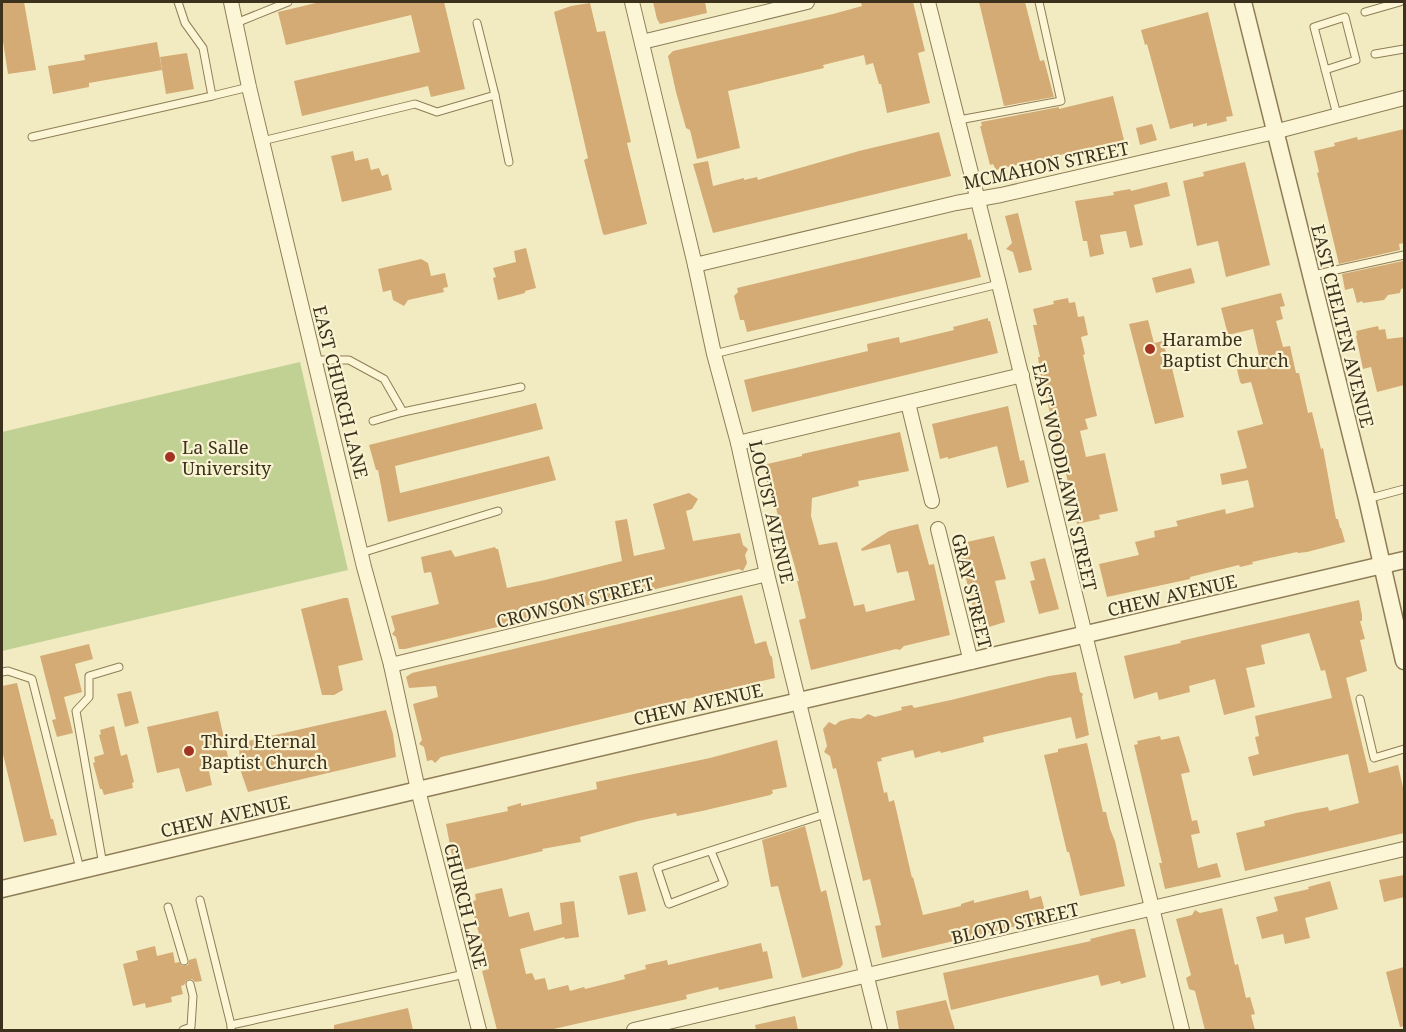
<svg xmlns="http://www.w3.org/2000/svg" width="1406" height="1032" font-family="'Noto Serif',serif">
	<rect width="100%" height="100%" fill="#f2ebc2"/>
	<polygon fill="#c1d194" points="300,362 348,570 2,651 2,432"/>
	<g fill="#d4ab74">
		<polygon points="2,2 24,2 36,70 8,74 2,35"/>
		<polygon points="320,2 444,2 465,89 431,97 428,86 302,116 294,81 420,52 411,15 286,45 278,12"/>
		<polygon points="653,2 705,2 707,13 660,24 657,19"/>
		<polygon points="870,2 913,2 925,51 918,53 930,103 887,113 881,84 879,84 873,63 866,65 864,55 823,65 824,68 728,91 740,148 697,159 690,130 686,128 676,92 668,56 673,51 833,14 862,6 861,3"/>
		<polygon points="979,2 1025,2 1040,61 1044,60 1054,97 1004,106"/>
		<polygon points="590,3 597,32 605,31 631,142 627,143 647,224 605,235 603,234 584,160 588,158 554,12 571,6"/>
		<polygon points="1208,12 1233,116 1226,117 1227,121 1207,126 1207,123 1193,127 1193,123 1170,129 1147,44 1145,45 1141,30"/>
		<polygon points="157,42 162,70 89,83 89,87 53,94 48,66 85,60 84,55"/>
		<polygon points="187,53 194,89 166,94 160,57"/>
		<polygon points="1113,96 1124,140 996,170 993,164 990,165 980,126 982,126 981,122 1059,107 1059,109"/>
		<polygon points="1152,124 1157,140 1140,145 1136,128"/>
		<polygon points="1404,129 1404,243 1399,244 1400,250 1339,264 1317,173 1319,172 1314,151 1335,146 1334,143 1357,137 1358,140"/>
		<polygon points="939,132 951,176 713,233 693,164 708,161 713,186 744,178 744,180 757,177 758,180 859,151"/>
		<polygon points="353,151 355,161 368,158 371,170 379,168 382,176 388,174 392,190 342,202 331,156"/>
		<polygon points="1245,162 1270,265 1226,277 1218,241 1197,246 1183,181 1204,176 1203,172"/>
		<polygon points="1167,182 1170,196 1134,205 1143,245 1130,248 1126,231 1100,235 1104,254 1090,257 1087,241 1083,241 1075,201 1114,195 1113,192 1130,189 1131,191"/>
		<polygon points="1018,213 1032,270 1019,273 1013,252 1006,249 1012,243 1005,216"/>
		<polygon points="967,233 968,240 971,239 981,277 747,332 744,320 740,320 734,296 738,292 737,288"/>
		<polygon points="526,248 536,288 525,291 525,293 498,300 493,278 496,277 493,268 516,262 514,251"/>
		<polygon points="421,259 428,263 431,276 445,273 448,287 443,288 444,292 408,300 404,306 393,300 391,290 383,292 378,269"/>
		<polygon points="1403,261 1404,288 1401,289 1400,293 1388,295 1384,300 1363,303 1362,301 1357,303 1353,288 1345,290 1342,274"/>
		<polygon points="1191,268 1195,283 1156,293 1152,278"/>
		<polygon points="1281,293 1285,306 1280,307 1283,319 1276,321 1283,347 1290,346 1296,373 1299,373 1308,413 1312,412 1321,449 1323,448 1336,519 1338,519 1340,528 1341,528 1345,542 1307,552 1298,553 1297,552 1252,562 1253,564 1240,567 1239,565 1190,577 1190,579 1107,597 1099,564 1139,555 1135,542 1155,537 1154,531 1178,526 1176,521 1225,509 1226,514 1254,507 1248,480 1222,485 1220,474 1247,468 1237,431 1263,424 1251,382 1242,384 1240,382 1235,361 1259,356 1253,329 1228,335 1221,308"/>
		<polygon points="1068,298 1069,303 1075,302 1078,317 1084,316 1088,335 1081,337 1085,354 1083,355 1097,416 1085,419 1088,429 1080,431 1086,457 1105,453 1118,511 1099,515 1100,519 1077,524 1058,437 1056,437 1040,373 1038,357 1040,357 1033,325 1037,325 1033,309 1054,304 1053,301"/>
		<polygon points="988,318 988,321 990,321 998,353 752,412 744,380 868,351 867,344 899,337 900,343 954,330 953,327"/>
		<polygon points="1148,320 1154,343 1163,341 1167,356 1169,356 1184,417 1155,424 1129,324"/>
		<polygon points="1378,326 1379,330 1385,329 1387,339 1404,337 1404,385 1377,392 1371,367 1363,369 1356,336 1357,335 1356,331"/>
		<polygon points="536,403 543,429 395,466 400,493 549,456 556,480 388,522 378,470 376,470 369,445"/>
		<polygon points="1008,406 1020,461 1024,460 1029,482 1007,488 997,446 948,459 948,457 940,459 932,424"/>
		<polygon points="900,432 909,471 858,481 859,486 812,498 811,516 819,545 837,542 854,606 864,604 866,612 915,600 908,571 897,573 890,544 862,551 861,549 889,531 918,524 929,565 934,564 950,635 904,646 900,650 896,649 811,670 799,620 806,618 797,581 799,581 787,539 783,540 774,498 771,499 763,465 802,456 802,454"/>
		<polygon points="689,493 698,499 692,509 686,511 693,541 740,533 743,545 748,549 745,555 747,563 743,571 739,569 727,572 405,649 399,649 396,637 392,634 395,630 391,616 439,604 431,572 424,573 421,557 451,550 455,557 495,547 496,549 498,549 507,588 545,580 622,561 615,521 627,519 634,556 665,549 653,504"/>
		<polygon points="994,536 1006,579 995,581 1005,622 986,628 985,626 978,628 961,558 965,557 962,543"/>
		<polygon points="1045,558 1059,609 1039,614 1030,581 1035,580 1030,562"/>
		<polygon points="742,595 755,644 766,641 770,655 772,657 775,678 441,757 435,763 432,760 427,761 424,747 419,744 422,740 413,704 438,697 436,686 409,688 406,677 412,673"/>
		<polygon points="344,598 348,598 363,660 338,666 343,690 334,695 322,695 301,609"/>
		<polygon points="1359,600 1362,615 1362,621 1360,621 1365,639 1360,640 1367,671 1346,678 1369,773 1398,765 1404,792 1404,833 1245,871 1236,833 1265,826 1264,821 1296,813 1328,807 1329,811 1359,803 1348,754 1253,776 1248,757 1259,754 1255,737 1259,736 1255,716 1332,698 1325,670 1321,671 1309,633 1261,645 1265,664 1246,668 1255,707 1224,715 1215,679 1189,686 1190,692 1159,700 1157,692 1134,699 1124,656 1181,643 1180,641"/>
		<polygon points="89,644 93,659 75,664 82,692 64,697 73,733 57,737 52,720 56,719 40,656"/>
		<polygon points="1076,672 1080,692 1083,694 1082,697 1089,735 1076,739 1071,717 983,737 984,742 941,753 940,751 915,758 913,750 881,758 882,761 877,762 884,793 887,792 889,802 894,800 912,878 913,877 923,915 961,906 961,904 974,900 974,903 1028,890 1030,899 1041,896 1047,919 882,958 875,926 881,925 870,879 863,881 836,768 833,769 830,756 824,752 827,746 823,729 829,722 835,725 840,721 852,718 861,719 868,714 875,717 902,710 901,707 912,705 914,708 951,700 1049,676"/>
		<polygon points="17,683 51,819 53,819 57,835 24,842 2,750 2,686"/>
		<polygon points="131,691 139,723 125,727 117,694"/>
		<polygon points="386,710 393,734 396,757 248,792 240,769 239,743"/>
		<polygon points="218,711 228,757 207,762 212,785 186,792 179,768 157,773 147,727"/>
		<polygon points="114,726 121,756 127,754 134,782 132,783 133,788 104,795 102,789 100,789 93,763 95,762 94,757 104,754 99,735 101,734 100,730"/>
		<polygon points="1160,736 1161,740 1179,736 1190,772 1181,774 1184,787 1192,821 1197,820 1200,833 1191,835 1198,868 1217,863 1221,877 1165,889 1159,863 1162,863 1134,745 1138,744 1137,741"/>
		<polygon points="777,740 787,787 772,790 773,793 770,795 702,811 677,816 676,813 638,821 580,837 581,842 542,849 543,851 455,872 446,824 508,811 507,807 521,803 521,806 597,789 596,782 710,758"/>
		<polygon points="1087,743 1103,812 1106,812 1110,829 1115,841 1125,886 1080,896 1069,852 1067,852 1044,755 1058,752 1058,749"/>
		<polygon points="805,826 821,892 826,890 843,964 840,968 802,978 778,886 771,887 762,840"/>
		<polygon points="637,872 646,911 628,915 619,876"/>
		<polygon points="1404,875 1404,897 1384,902 1379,880"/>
		<polygon points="1330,881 1338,909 1305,918 1310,938 1285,944 1283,934 1262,939 1256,917 1278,911 1274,897 1309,889 1308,887"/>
		<polygon points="502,888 509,917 529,912 534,931 562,924 560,903 574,901 579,937 565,939 564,937 520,949 526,974 532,973 535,980 545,978 548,990 568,985 570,991 584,987 585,989 625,979 624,975 646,969 645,965 667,960 668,965 761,943 763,952 767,951 773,978 719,990 718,987 686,995 687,999 549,1030 497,1030 482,971 489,969 470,902 476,900 475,894"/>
		<polygon points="1222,908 1235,965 1238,964 1246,998 1250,997 1255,1014 1251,1015 1255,1030 1205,1030 1195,991 1189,989 1186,978 1191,975 1176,919 1192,915 1195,910 1200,913"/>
		<polygon points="1130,929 1135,929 1146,977 1121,984 1120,981 1101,986 1098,975 951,1010 943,973 1091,941 1090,939"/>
		<polygon points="155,946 157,956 173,952 175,963 179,962 182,966 188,965 189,960 196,958 202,981 195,982 192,979 187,980 184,985 181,986 183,994 171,997 172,1002 146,1008 145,1003 133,1006 123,964 138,960 136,951"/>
		<polygon points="1404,967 1404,1026 1400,1027 1386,972"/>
		<polygon points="946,1000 955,1030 899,1030 896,1011"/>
		<polygon points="408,1008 413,1030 334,1030 334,1025"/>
		<polygon points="795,1016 798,1030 756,1030 755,1025"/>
	</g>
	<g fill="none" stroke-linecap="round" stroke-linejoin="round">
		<defs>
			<g id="service">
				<polyline points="1365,12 1400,2"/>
				<polyline points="236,23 288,2"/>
				<polyline points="1375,54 1404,49"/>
				<polyline points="1325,70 1356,60 1345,17 1314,27 1337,115"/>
				<polyline points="495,95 509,162"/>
				<polyline points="212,96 249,87"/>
				<polyline points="959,120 1061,101 1039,2"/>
				<polyline points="32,137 212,96 203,48 185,23 178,2"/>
				<polyline points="262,141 415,104 437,112 495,95 477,23"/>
				<polyline points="1313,275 1404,255"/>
				<polyline points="714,354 999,284"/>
				<polyline points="314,360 349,360 384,379 403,412 521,387"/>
				<polyline points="373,421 403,412"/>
				<polyline points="1367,499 1404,489"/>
				<polyline points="361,553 498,511"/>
				<polyline points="2,672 8,671 32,679 80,869"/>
				<polyline points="1360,699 1374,758 1404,749"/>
				<polyline points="711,851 724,883 669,904 657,868 825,814"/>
				<polyline points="103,865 76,711 89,697 89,676 119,667"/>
				<polyline points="200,900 231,1025"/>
				<polyline points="168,907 184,961"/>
				<polyline points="183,1030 191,1027 193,996 190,984"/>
				<polyline points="231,1030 231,1025 465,974"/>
			</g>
			<g id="minor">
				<polyline points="231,2 249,87 364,567 391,665 418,790 479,1030"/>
				<polyline points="632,2 695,265 714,354 738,443 767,574 880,1030"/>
				<polyline points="928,2 999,284 1182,1030"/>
				<polyline points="642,42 807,2"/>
				<polyline points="695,265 956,203 1001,195 1274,132 1404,98"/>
				<polyline points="908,403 932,501"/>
				<polyline points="738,443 1022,375"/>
				<polyline points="938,529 971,662"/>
				<polyline points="391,665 767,574"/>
				<polyline points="634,1030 1404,849"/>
			</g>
			<g id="tertiary">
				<polyline points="1243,2 1367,499 1404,661"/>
				<polyline points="2,889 418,790 1404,560"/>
			</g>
		</defs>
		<use href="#service" stroke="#8e7d57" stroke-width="9"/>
		<use href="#minor" stroke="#8e7d57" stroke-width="16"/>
		<use href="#tertiary" stroke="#8e7d57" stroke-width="19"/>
		<use href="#service" stroke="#fcf6d6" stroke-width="7"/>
		<use href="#minor" stroke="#fcf6d6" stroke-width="14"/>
		<use href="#tertiary" stroke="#fcf6d6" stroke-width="16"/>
	</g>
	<g fill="#a33421" stroke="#f9f3d2" stroke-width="2">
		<circle cx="1150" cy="349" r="6"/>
		<circle cx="170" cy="457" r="6"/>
		<circle cx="189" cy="751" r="6"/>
	</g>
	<g text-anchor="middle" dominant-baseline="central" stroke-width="4.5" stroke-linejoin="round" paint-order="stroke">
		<g font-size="18" fill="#3c311d" stroke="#f9f3d2">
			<text transform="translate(1046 165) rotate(-12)">MCMAHON STREET</text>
			<text transform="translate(1343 326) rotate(76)">EAST CHELTEN AVENUE</text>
			<text transform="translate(341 392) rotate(76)">EAST CHURCH LANE</text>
			<text transform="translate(1065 477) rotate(77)">EAST WOODLAWN STREET</text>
			<text transform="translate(772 512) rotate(77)">LOCUST AVENUE</text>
			<text transform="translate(972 591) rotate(76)">GRAY STREET</text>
			<text transform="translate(1172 595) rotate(-13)">CHEW AVENUE</text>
			<text transform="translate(575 602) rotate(-14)">CROWSON STREET</text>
			<text transform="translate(698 704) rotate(-13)">CHEW AVENUE</text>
			<text transform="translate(225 816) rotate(-13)">CHEW AVENUE</text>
			<text transform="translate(466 906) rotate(76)">CHURCH LANE</text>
			<text transform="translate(1015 923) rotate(-13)">BLOYD STREET</text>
		</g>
		<g font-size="18" fill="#3c311d" stroke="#f9f3d2" text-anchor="start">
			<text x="1162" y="339">Harambe<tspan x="1162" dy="21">Baptist Church</tspan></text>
			<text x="182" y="447">La Salle<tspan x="182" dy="21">University</tspan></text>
			<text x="201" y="741">Third Eternal<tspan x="201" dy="21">Baptist Church</tspan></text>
		</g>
	</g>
	<rect width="1406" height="1032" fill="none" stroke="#3c311d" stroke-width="6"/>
</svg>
